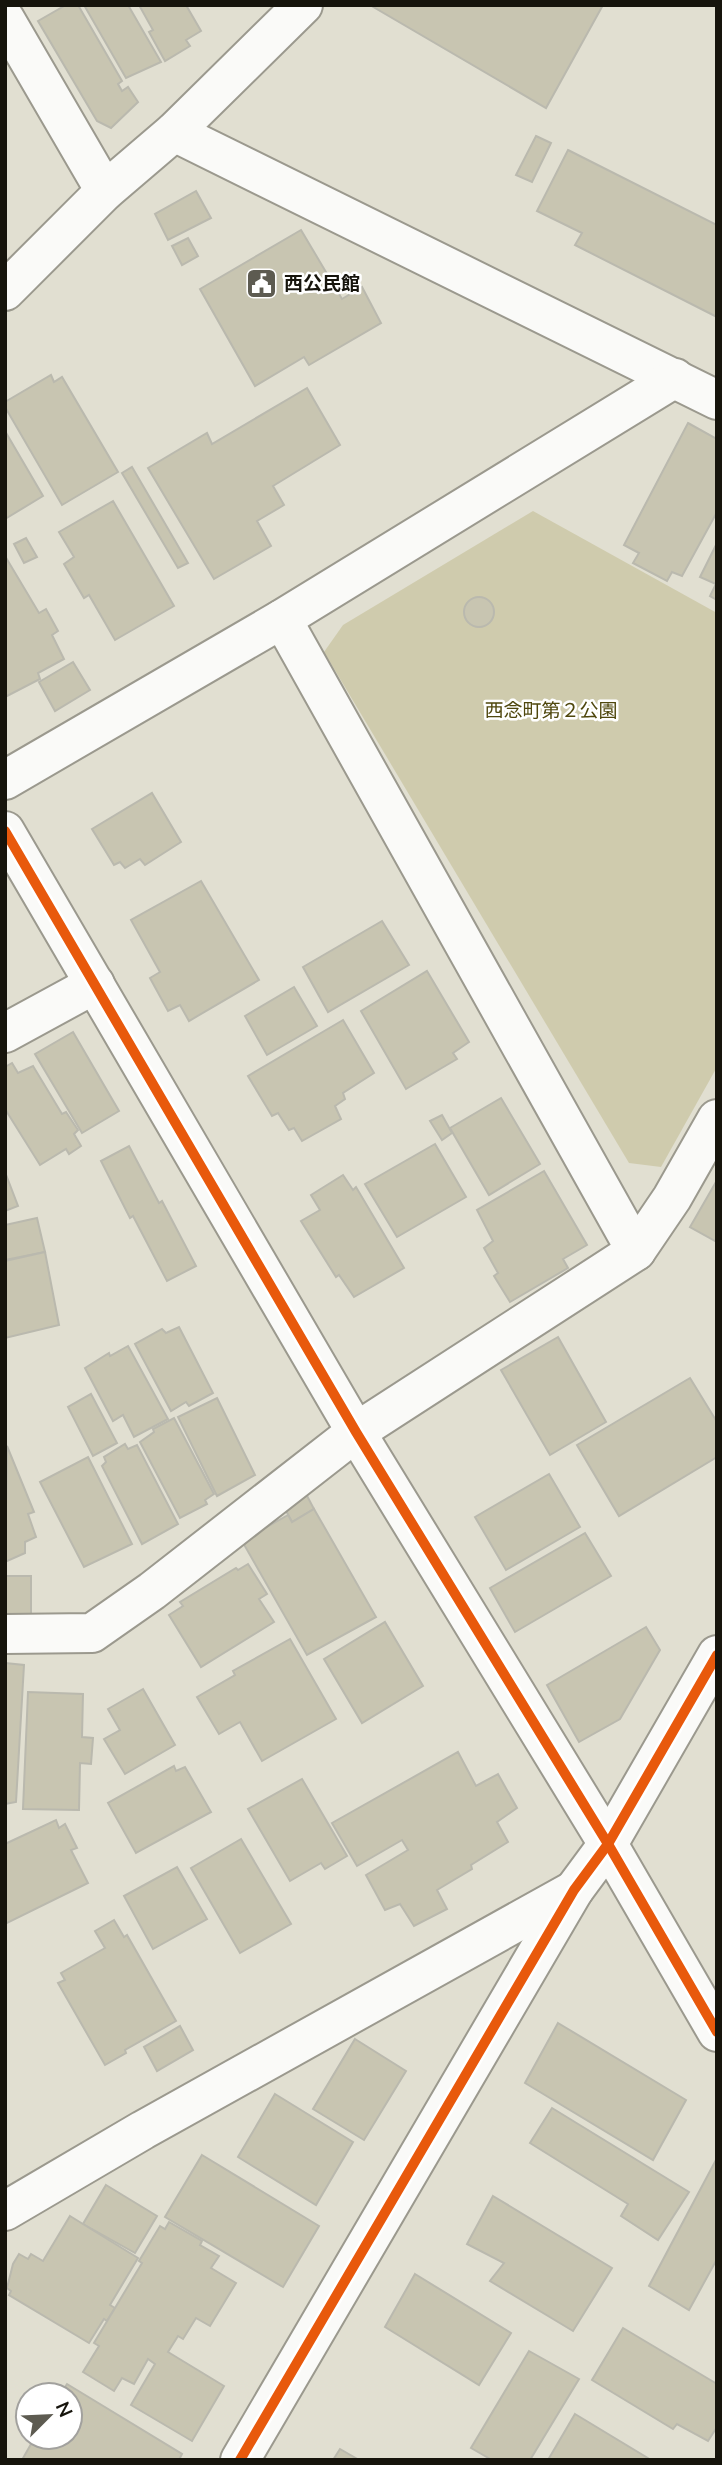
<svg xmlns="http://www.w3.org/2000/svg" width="722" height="2465" font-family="Mulish,'Noto Sans JP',sans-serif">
	<rect width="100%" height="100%" fill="#e1dfd1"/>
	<polygon fill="#cfcbad" points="533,511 717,613 717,1067 661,1167 629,1163 324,652 343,625"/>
	<g fill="#c8c5b1" stroke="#bab9ae" stroke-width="2">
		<polygon points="66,5 78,5 122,81 118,84 122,91 128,87 138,102 111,128 97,121 38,21"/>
		<polygon points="84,5 128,5 161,62 126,78"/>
		<polygon points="139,5 186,5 201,31 186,40 190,46 165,61 149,32 153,30"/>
		<polygon points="370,5 603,5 546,108"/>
		<polygon points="536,136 551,143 532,182 516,175"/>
		<polygon points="568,150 717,225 717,317 575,245 582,233 537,211"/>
		<polygon points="196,191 211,218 168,240 155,214"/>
		<polygon points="301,230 342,299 362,287 381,323 309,365 304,357 255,386 200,289"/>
		<polygon points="188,238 198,256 182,265 172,246"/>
		<polygon points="51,375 54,382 62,377 118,472 62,505 5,407 5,402"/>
		<polygon points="307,388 340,445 273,486 284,505 257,521 271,546 214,579 148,468 207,433 212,444"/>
		<polygon points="688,423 717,439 717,512 682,576 672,572 667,581 633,563 639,553 624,545"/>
		<polygon points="5,431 43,496 5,519"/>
		<polygon points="132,467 188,563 178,568 122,473"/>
		<polygon points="113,501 174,606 115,640 89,595 84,598 64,564 74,557 59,532"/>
		<polygon points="26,538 37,557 24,563 14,544"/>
		<polygon points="717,543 717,600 710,596 716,584 700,577"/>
		<polygon points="5,556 39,613 46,609 58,631 52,635 64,659 38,673 40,679 5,697"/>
		<circle cx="479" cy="612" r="15"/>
		<polygon points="73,662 90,690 55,711 39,682"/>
		<polygon points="152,793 181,842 145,865 140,859 125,868 120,862 114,865 92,829"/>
		<polygon points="201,881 259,980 189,1021 180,1005 168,1011 150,978 160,972 131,920"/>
		<polygon points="382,921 409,965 328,1012 303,967"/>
		<polygon points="427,971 469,1042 453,1053 457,1059 406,1089 361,1011"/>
		<polygon points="294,987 317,1026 267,1055 245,1016"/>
		<polygon points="343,1020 374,1073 343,1093 345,1099 335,1106 341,1119 302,1141 294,1128 289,1130 278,1113 272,1116 248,1076"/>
		<polygon points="73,1032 119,1111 82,1133 35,1054"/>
		<polygon points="12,1063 18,1073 33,1066 62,1114 66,1112 78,1130 74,1134 81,1146 69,1154 66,1149 40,1165 5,1109 5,1067"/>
		<polygon points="501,1098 540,1164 489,1195 450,1128"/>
		<polygon points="442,1115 452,1133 442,1140 430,1121"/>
		<polygon points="435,1144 466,1197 397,1237 365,1184"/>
		<polygon points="129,1146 159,1203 162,1201 196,1266 167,1281 133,1216 130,1218 101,1161"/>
		<polygon points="544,1171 587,1245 563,1259 568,1268 510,1302 494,1276 498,1273 484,1248 493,1241 477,1210"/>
		<polygon points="5,1172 18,1206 5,1211"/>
		<polygon points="343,1175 353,1190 356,1187 404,1268 354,1297 339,1275 336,1277 301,1221 320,1210 311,1195"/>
		<polygon points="716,1182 717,1183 717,1242 690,1227"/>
		<polygon points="37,1218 45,1252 5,1260 5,1225"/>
		<polygon points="45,1252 59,1325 5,1338 5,1261"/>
		<polygon points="179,1327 213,1393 189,1406 186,1402 171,1411 135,1344 162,1329 166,1333"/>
		<polygon points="558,1337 606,1422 550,1455 501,1370"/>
		<polygon points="128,1346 168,1419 134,1437 123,1415 113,1421 85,1368 109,1353 110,1356"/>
		<polygon points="690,1378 717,1422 717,1457 619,1516 577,1445"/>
		<polygon points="91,1394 117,1443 93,1456 68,1407"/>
		<polygon points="217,1398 255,1475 217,1496 178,1417"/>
		<polygon points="174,1418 214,1494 205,1500 207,1504 180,1518 140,1442 154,1432 153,1429"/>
		<polygon points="125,1444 128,1449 137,1445 178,1524 142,1544 102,1466 106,1462 104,1457"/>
		<polygon points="7,1446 34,1512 28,1514 36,1537 25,1542 25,1553 5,1562"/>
		<polygon points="88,1457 132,1544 84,1567 40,1482"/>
		<polygon points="549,1474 580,1527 506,1570 475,1517"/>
		<polygon points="305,1492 314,1509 292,1522 283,1505"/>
		<polygon points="314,1509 376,1617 307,1655 242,1541 288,1515 292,1522"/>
		<polygon points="585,1533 611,1576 515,1632 490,1588"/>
		<polygon points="248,1564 267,1594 259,1599 274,1622 201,1667 169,1615 183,1606 180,1602 236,1568 238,1570"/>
		<rect x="5" y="1576" width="26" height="54"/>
		<polygon points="385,1622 423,1686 362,1723 324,1659"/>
		<polygon points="646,1627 660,1650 620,1719 579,1742 547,1685"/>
		<polygon points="290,1639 336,1719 262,1761 240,1722 219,1734 197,1697 235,1675 233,1671"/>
		<polygon points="5,1663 24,1665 16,1802 5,1804"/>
		<polygon points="143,1689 175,1745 125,1774 104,1739 120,1730 108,1709"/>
		<polygon points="28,1692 83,1694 82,1737 93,1738 91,1764 80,1763 79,1810 23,1809"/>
		<polygon points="458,1752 476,1786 498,1774 517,1808 497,1822 508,1842 471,1865 472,1869 437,1890 447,1909 414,1926 400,1904 385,1910 366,1875 408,1850 402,1840 357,1866 332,1823"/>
		<polygon points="174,1766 176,1771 185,1767 211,1812 136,1853 108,1803"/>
		<polygon points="302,1779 347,1856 325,1869 321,1863 290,1881 248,1809"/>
		<polygon points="56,1820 59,1828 65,1824 77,1848 71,1850 88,1883 5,1924 5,1844"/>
		<polygon points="241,1839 291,1924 240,1953 191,1868"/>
		<polygon points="177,1867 207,1919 153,1949 124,1896"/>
		<polygon points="114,1920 124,1937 127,1935 176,2021 125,2050 126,2053 105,2065 58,1983 65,1980 61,1973 105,1948 95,1931"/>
		<polygon points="558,2023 686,2100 653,2160 525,2083"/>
		<polygon points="180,2026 193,2050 157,2071 144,2047"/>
		<polygon points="355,2039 406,2071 364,2140 313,2109"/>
		<polygon points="275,2094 353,2142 316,2205 238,2157"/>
		<polygon points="552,2108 689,2192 658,2240 621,2216 628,2204 530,2143"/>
		<polygon points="202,2155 319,2226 283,2287 165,2217"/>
		<polygon points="717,2158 717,2259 689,2310 649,2286"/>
		<polygon points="106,2185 157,2216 135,2253 83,2224"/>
		<polygon points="493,2196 612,2268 573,2331 490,2281 504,2263 467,2244"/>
		<polygon points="70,2216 138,2258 110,2305 115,2308 107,2321 104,2319 89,2343 9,2295 11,2291 7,2288 13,2264 19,2254 28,2259 31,2254 43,2261"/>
		<polygon points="169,2222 202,2241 200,2245 219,2256 211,2268 236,2283 210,2326 196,2318 183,2339 178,2336 168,2352 224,2386 192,2441 131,2405 155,2364 148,2359 134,2384 122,2378 114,2391 83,2372 99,2346 94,2343 142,2263 139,2261 160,2226 165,2229"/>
		<polygon points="415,2274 511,2333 479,2385 385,2327"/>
		<polygon points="623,2328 717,2384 717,2427 708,2441 677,2424 673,2429 592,2380"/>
		<polygon points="529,2351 579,2379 530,2460 492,2460 471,2448"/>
		<polygon points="67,2384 182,2454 179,2460 22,2460 35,2437 70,2437 70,2395 60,2395"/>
		<polygon points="575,2414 651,2460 548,2460"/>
		<polygon points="340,2449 359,2460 333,2460"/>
	</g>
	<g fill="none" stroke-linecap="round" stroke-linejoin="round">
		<defs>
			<g id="street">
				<polyline points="5,19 105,191"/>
				<polyline points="174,132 717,400"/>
				<polyline points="5,291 105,191 174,132 303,5"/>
				<polyline points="282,619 636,1251"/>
				<polyline points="5,780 282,619 675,378"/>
				<polyline points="5,831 356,1432 608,1844 717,2032"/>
				<polyline points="5,1033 95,984"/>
				<polyline points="5,1634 92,1633 152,1591 356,1432 636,1251 672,1198 717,1119"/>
				<polyline points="5,2211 143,2130 574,1890"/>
			</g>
			<polyline id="secondary" points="240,2460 574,1890 608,1844 717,1655"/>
		</defs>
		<use href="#street" stroke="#9b998e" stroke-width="42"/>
		<use href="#secondary" stroke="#9b998e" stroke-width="42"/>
		<use href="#street" stroke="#fafaf8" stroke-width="38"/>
		<use href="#secondary" stroke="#fafaf8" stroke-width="38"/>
		<defs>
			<g id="cycleway">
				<polyline points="5,831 356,1432 608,1844 717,2032"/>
				<polyline points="240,2460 574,1890 608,1844 717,1655"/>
			</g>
		</defs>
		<use href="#cycleway" stroke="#fff" stroke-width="15"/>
		<use href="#cycleway" stroke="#e8590c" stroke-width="10"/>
	</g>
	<defs>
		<symbol id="civic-square" viewBox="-11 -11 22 22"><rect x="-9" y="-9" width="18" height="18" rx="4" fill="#5d5b51" stroke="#fff"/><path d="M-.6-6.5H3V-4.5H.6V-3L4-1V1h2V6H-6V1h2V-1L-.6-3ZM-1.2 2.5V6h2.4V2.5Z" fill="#fff"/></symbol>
	</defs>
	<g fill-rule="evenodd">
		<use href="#civic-square" x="244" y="266" width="35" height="35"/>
	</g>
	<g text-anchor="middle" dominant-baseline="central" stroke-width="5" stroke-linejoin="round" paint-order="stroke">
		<g font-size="19" font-weight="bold" fill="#16140c" stroke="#fff" text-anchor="start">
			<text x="284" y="283">西公民館</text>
		</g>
		<g font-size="19" fill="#4f470d" stroke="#fff">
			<text x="551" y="710">西念町第２公園</text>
		</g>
	</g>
	<rect width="722" height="2465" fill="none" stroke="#16140c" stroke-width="14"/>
	<g transform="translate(49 2416) rotate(66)"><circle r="33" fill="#ffffff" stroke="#a2a19e" stroke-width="2"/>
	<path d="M0-5L12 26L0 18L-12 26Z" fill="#5d5b51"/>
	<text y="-10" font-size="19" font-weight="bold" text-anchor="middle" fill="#16140c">N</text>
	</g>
</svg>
